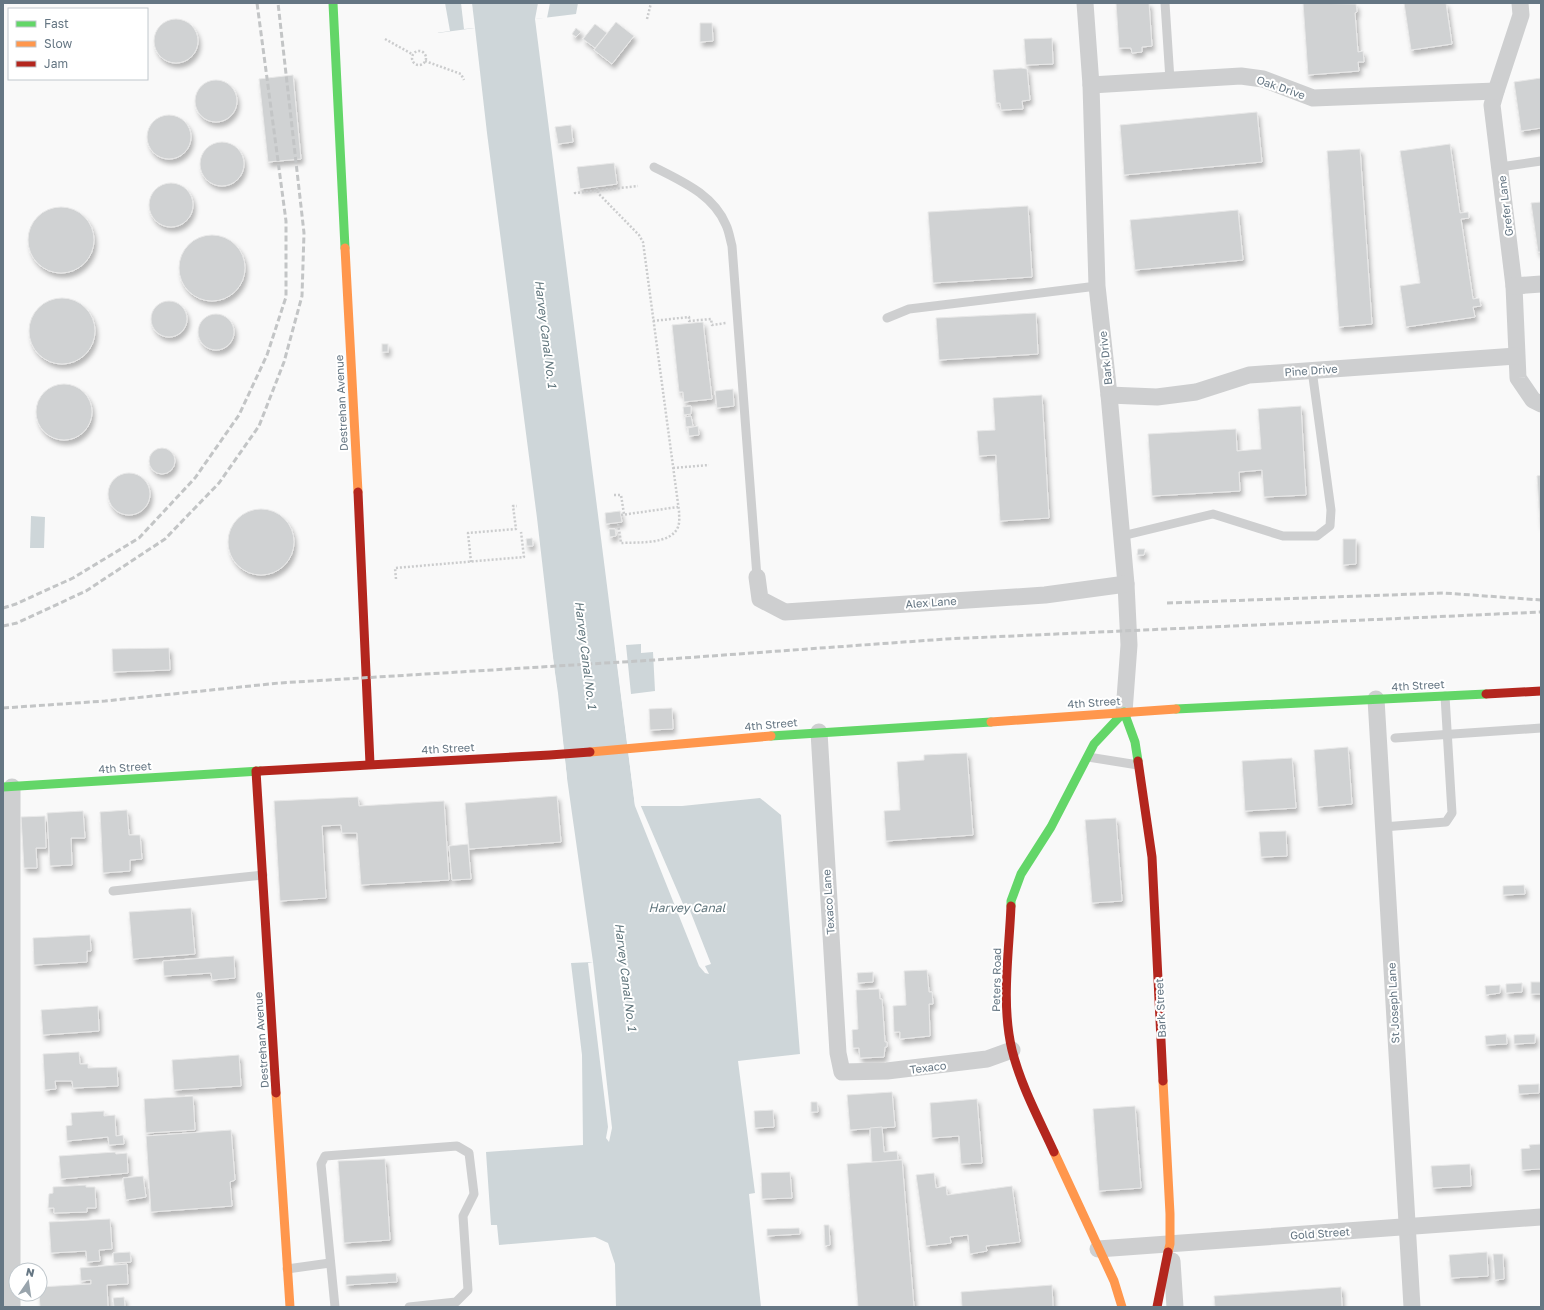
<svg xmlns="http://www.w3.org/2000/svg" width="1544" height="1310" font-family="'Golos Text',sans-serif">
	<defs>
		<filter id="shadow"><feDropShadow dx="2.5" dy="4.5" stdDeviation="2" flood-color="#0004"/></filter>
	</defs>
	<rect width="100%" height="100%" fill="#f9f9f9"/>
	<g fill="#ced6d9">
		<polygon points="433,3 578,3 576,14 535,19 635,806 682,806 760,798 781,815 800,1054 738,1061 755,1193 749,1194 761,1307 616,1307 615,1264 608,1243 595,1237 499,1245 497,1225 491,1225 486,1152 583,1145 582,1055 571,963 593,962 567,778 537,518 487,133 475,28 438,33"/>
		<polygon points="31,516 45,517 44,548 30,548"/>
		<polygon points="641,644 641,653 653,652 655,691 631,694 626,645"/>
	</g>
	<g fill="#f9f9f9">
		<polygon points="431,3 445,3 450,31 436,33"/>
		<polygon points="461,3 472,3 475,28 464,29"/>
		<polygon points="538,3 550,3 547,18 535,19"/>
		<polygon points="549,645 551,645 558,693 567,778 565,778 556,693"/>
		<polygon points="615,646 617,646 637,804 640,804 683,904 687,903 711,964 705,966 709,974 705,973 699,966 635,806"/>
		<polygon points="593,962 612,1128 609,1142 606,1138 608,1127 588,963"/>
	</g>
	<g fill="#d0d2d3" stroke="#e8e8e8" filter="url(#shadow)">
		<polygon points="1116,3 1149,3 1152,46 1142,47 1142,52 1132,53 1131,48 1119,48"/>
		<polygon points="1303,3 1356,4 1357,12 1355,13 1358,52 1363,51 1364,62 1358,62 1359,71 1308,75"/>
		<polygon points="1404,3 1446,3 1452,44 1411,50"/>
		<circle cx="176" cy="41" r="22"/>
		<polygon points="616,22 634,36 612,64 594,50"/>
		<polygon points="700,23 712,23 713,41 700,42"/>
		<polygon points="595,24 607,33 595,48 583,39"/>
		<polygon points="576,28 581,32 576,37 572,34"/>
		<polygon points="1052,38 1053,64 1026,65 1024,39"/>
		<polygon points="1021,68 1027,69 1030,100 1022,101 1023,109 1001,110 1000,103 996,103 993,70"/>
		<polygon points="293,75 301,159 268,162 259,79"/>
		<polygon points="1541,78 1541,128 1521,131 1514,82"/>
		<circle cx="216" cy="101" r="21"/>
		<polygon points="1257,112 1262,162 1124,175 1120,125"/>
		<circle cx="169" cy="137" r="22"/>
		<polygon points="571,125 573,142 558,144 555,127"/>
		<circle cx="222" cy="164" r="22"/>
		<polygon points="1450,144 1460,213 1468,212 1469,218 1461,219 1473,299 1479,298 1481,306 1473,307 1475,317 1406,327 1400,286 1420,283 1400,151"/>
		<polygon points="1360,149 1372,324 1339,327 1327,151"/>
		<polygon points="614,163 617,184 580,189 577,167"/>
		<circle cx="171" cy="205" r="22"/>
		<polygon points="1541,202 1541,252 1538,252 1531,203"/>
		<polygon points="1028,206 1032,277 933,283 928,212"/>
		<circle cx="61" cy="240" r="33"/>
		<polygon points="1238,210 1243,260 1135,270 1130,220"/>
		<circle cx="212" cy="268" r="33"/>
		<circle cx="62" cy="331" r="33"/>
		<circle cx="169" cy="319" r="18"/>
		<polygon points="1036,313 1038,354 939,360 936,318"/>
		<circle cx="216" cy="332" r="18"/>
		<polygon points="703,322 712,399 684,402 683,392 679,392 672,325"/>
		<rect x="382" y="344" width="6" height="8"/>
		<circle cx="64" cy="412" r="28"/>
		<polygon points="733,389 734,406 717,408 715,391"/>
		<polygon points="1042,395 1049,518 1000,521 996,455 979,456 977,431 995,430 993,398"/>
		<polygon points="691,406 691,414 684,415 683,407"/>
		<polygon points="1301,406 1306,495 1264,497 1262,470 1239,472 1240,491 1152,496 1148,434 1236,429 1237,451 1261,449 1258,409"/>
		<polygon points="691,416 693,426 686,427 685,417"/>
		<polygon points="698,426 699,435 689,436 688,428"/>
		<circle cx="162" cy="461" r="13"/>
		<circle cx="129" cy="494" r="21"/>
		<polygon points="1541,475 1541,525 1540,525 1537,476"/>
		<circle cx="261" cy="542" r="33"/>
		<polygon points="620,511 622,522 606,524 605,513"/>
		<polygon points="609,529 615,529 616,536 610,537"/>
		<polygon points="532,538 533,546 527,546 526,539"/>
		<polygon points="1343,539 1356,539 1356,564 1343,565"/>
		<polygon points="1138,549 1145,549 1144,555 1137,555"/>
		<polygon points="169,648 170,670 113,672 112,649"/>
		<polygon points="672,708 673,729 650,730 649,709"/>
		<polygon points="1348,747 1352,804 1318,807 1314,750"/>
		<polygon points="967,753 973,835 886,841 884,811 900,810 897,762 924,760 924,755"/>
		<polygon points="1292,758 1296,808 1245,811 1242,761"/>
		<polygon points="557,796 561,842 469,849 465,803"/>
		<polygon points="358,797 359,806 444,801 449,880 361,885 357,833 342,833 341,825 322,826 326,898 280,901 274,801"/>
		<polygon points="127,810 129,835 140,835 142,859 130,860 130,871 103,873 100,812"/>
		<polygon points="83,811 85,838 71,838 72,865 50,866 47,813"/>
		<polygon points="45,816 46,848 36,848 37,868 24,868 21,817"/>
		<polygon points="1116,818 1122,901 1092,903 1085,820"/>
		<polygon points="1286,831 1287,856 1261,857 1259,832"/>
		<polygon points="468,844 471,879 452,880 449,846"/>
		<polygon points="1524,885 1525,894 1503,895 1503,886"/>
		<polygon points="191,908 195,954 133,959 129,912"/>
		<polygon points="90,935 91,951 87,951 87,962 34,965 33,938"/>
		<polygon points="234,956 235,978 212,980 211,973 164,976 163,961"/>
		<polygon points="927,970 929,992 932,992 933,1004 929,1004 930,1036 900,1039 900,1032 894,1032 893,1006 906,1005 904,971"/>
		<polygon points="873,972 873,982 858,983 857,973"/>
		<rect x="1531" y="982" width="10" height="12"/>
		<polygon points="1522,983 1522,992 1506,993 1506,984"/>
		<polygon points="1500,985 1500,993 1486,995 1485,986"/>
		<polygon points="879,989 880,999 882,999 885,1042 887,1042 887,1047 885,1047 884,1057 860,1058 859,1048 853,1048 852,1030 858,1029 856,990"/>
		<polygon points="98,1006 99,1031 43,1035 41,1010"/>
		<polygon points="1506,1034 1507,1044 1486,1045 1485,1036"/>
		<polygon points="1535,1034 1535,1043 1514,1044 1514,1035"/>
		<polygon points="79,1052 80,1064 88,1064 88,1068 117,1067 118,1086 73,1088 72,1081 55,1081 56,1089 45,1090 43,1054"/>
		<polygon points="239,1055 241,1086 174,1090 172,1060"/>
		<polygon points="1539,1084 1539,1093 1519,1094 1518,1085"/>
		<polygon points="892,1092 895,1127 850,1130 847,1095"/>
		<polygon points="193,1096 195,1130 146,1133 144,1099"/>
		<polygon points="977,1099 982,1163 961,1164 959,1136 932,1138 930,1103"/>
		<polygon points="811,1102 817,1102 818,1112 811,1112"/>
		<polygon points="1135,1106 1141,1188 1099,1191 1093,1109"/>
		<polygon points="773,1110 774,1127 755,1128 754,1111"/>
		<polygon points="104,1111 104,1116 115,1115 116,1136 123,1135 124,1144 109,1145 108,1137 67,1141 66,1126 72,1125 71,1113"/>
		<polygon points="882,1127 884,1152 897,1151 898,1160 872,1162 870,1128"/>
		<polygon points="231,1130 235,1180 230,1182 232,1206 151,1212 146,1136"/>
		<polygon points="1541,1144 1541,1169 1522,1170 1521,1149 1530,1148 1529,1145"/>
		<polygon points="115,1152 116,1154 127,1153 128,1173 61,1179 59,1156"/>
		<polygon points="385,1159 390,1240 344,1243 338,1161"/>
		<polygon points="902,1160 914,1307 858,1307 847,1164"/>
		<polygon points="1470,1164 1471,1186 1433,1188 1431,1166"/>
		<polygon points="790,1172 792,1198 762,1199 761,1173"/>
		<polygon points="934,1173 936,1188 946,1186 947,1195 1012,1186 1020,1242 986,1246 987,1251 970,1254 968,1235 950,1237 951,1243 926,1246 916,1175"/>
		<polygon points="143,1176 146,1197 126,1200 123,1178"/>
		<polygon points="86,1185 86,1187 95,1187 96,1208 87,1208 87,1212 54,1213 54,1208 48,1208 49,1194 53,1193 53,1187"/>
		<polygon points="110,1219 112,1249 99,1250 100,1261 87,1262 86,1251 51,1253 49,1222"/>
		<polygon points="824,1225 829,1225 830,1245 825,1246"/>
		<polygon points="799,1228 800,1234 767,1236 767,1229"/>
		<polygon points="130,1252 131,1262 114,1263 113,1253"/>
		<polygon points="1487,1252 1488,1276 1451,1278 1449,1255"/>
		<polygon points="1493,1254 1503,1254 1504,1279 1495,1280"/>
		<polygon points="127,1264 128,1284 107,1285 108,1307 40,1307 39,1294 40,1294 40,1287 91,1284 91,1280 81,1281 80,1268"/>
		<polygon points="396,1273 397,1282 346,1285 346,1276"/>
		<polygon points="1052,1285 1053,1307 962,1307 961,1292"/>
		<polygon points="1341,1287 1342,1307 1215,1307 1214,1296"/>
		<polygon points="124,1297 125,1307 114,1307 113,1298"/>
	</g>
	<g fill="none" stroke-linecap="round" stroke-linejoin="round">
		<g stroke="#cbcccd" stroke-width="2.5" stroke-dasharray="2 2" stroke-linecap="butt">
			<polyline points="647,19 651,3"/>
			<polyline points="385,39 412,54"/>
			<circle cx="419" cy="58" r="7"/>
			<polyline points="425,61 461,74 464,80"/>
			<path d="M597 187 598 193 639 235 643 242 679 511C679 516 680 522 678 527 671 545 637 542 621 543L618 523"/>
			<polyline points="575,192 575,193 638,186"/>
			<polyline points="653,321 689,317 689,321 711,319 712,325 726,323"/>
			<polyline points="673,468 709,465"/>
			<polyline points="614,495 621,495 624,514"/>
			<polyline points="621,515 678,507"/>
			<polyline points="471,562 468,533 516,529 513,506 517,506"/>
			<polyline points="396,579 395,568 524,557 521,532"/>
		</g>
		<g stroke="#cecfd0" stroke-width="9">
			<polyline points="1165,3 1170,80"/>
			<path d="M654 167C681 181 713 194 726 225 729 231 730 239 732 246L757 577"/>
			<polyline points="1500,167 1541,161"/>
			<polyline points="887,318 909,309 1097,286"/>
			<polyline points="1122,536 1213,514 1283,536 1317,536 1330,526 1331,510 1312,370"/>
			<polyline points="1395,738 1541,728"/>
			<polyline points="1088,757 1138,765"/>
			<polyline points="1383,827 1446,822 1452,813 1445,696"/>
			<polyline points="113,891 263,875"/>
			<polyline points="287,1269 330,1263"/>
			<polyline points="335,1307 321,1164 325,1156 457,1146 469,1153 474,1194 463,1216 468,1290 456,1302 409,1307"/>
		</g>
		<g stroke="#cecfd0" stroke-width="17">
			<polyline points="1085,3 1091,85 1097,286 1109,395 1126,584 1129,645 1124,712"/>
			<polyline points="1520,3 1521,15 1496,91 1492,105 1514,286 1518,378 1533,400 1541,404"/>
			<polyline points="1091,85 1241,76 1263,79 1313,98 1496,91"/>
			<polyline points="1514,286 1541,284"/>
			<polyline points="1109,395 1157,397 1196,392 1249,375 1516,356"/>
			<polyline points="757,577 760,599 785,612 1045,595 1126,584"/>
			<polyline points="1376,699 1412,1307"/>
			<polyline points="819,732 838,1053 842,1072 887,1071 987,1059 1012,1050"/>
			<polyline points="12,787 12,1307"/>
			<polyline points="1098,1249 1541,1217"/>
			<polyline points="1172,1261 1175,1307"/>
		</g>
		<g stroke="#63d668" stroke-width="9">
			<polyline points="333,3 345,248"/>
			<polyline points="1176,709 1486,694"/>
			<polyline points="771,736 991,722"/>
			<polyline points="3,787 260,771"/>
			<polyline points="1011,906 1011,901 1021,874 1051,827 1094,744 1124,712 1135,742 1138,761"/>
		</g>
		<g stroke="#ff974d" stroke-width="9">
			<polyline points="345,248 358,492"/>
			<polyline points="991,722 1176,709"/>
			<polyline points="590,752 771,736"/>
			<polyline points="1163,1081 1170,1214 1170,1244 1168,1252"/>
			<polyline points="276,1093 290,1307"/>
			<polyline points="1054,1152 1114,1281 1122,1307"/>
		</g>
		<g stroke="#b3261e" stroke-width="9">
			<polyline points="358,492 370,764"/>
			<polyline points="1486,694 1541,691"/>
			<polyline points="1138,761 1152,857 1163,1081"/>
			<polyline points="256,771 276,1093"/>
			<polyline points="260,771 550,755 590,752"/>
			<path d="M1011 906C1009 953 1001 1004 1012 1050 1021 1086 1039 1119 1054 1152"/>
			<polyline points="1157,1307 1168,1252"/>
		</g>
		<g stroke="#c3c5c6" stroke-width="3" stroke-dasharray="6 3" stroke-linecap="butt">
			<polyline points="1167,603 1444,593 1541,600"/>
			<polyline points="3,608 16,604 73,578 139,538 195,478 239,415 267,355 286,297 286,221 257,3"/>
			<polyline points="3,626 17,623 86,591 165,539 219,483 259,426 284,362 302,296 304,233 278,3"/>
			<polyline points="3,708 105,701 279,683 655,660 946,639 1541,612"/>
		</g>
	</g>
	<g text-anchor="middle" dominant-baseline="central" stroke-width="4" stroke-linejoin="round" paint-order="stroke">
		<g font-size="11" fill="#657683" stroke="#fff">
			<text transform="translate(1281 87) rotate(19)">Oak Drive</text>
			<text transform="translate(1505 206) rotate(-97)">Grefer Lane</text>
			<text transform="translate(1105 358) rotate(-96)">Bark Drive</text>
			<text transform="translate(1311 370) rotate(-4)">Pine Drive</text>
			<text transform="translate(341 403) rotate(-93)">Destrehan Avenue</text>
			<text transform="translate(931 602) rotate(-4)">Alex Lane</text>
			<text transform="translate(1418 685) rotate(-3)">4th Street</text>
			<text transform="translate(1094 702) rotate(-4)">4th Street</text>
			<text transform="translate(771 724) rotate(-5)">4th Street</text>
			<text transform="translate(448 748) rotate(-3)">4th Street</text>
			<text transform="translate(125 767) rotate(-4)">4th Street</text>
			<text transform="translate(828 902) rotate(-94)">Texaco Lane</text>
			<text transform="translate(996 980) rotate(-89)">Peters Road</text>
			<text transform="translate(1393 1003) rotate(-93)">St Joseph Lane</text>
			<text transform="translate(1160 1008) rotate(-93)">Bark Street</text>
			<text transform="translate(261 1040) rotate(-94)">Destrehan Avenue</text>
			<text transform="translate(928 1067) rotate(-7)">Texaco</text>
			<text transform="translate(1320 1233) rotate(-4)">Gold Street</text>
		</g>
		<g font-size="12" font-style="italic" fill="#60757c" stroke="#fff">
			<text transform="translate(546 334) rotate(83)">Harvey Canal No. 1</text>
			<text transform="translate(586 655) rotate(83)">Harvey Canal No. 1</text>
			<text x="687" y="907">Harvey Canal</text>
			<text transform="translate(626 977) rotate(83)">Harvey Canal No. 1</text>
		</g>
	</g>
	<rect width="1544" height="1310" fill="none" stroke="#657683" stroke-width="8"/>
	<rect x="8" y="8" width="140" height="72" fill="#ffffff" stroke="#c1c8cd"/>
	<rect x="16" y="21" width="20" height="6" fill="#63d668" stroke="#c1c8cd"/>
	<text x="44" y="28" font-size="12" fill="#657683">Fast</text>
	<rect x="16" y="41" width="20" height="6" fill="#ff974d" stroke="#c1c8cd"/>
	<text x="44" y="48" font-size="12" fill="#657683">Slow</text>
	<rect x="16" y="61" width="20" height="6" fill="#b3261e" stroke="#c1c8cd"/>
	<text x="44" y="68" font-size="12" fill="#657683">Jam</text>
	<g transform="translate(28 1282) rotate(13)"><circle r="19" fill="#ffffff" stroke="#c1c8cd"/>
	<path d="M0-3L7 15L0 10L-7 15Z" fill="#99a4ac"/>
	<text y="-6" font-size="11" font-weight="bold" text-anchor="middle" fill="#657683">N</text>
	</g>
</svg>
